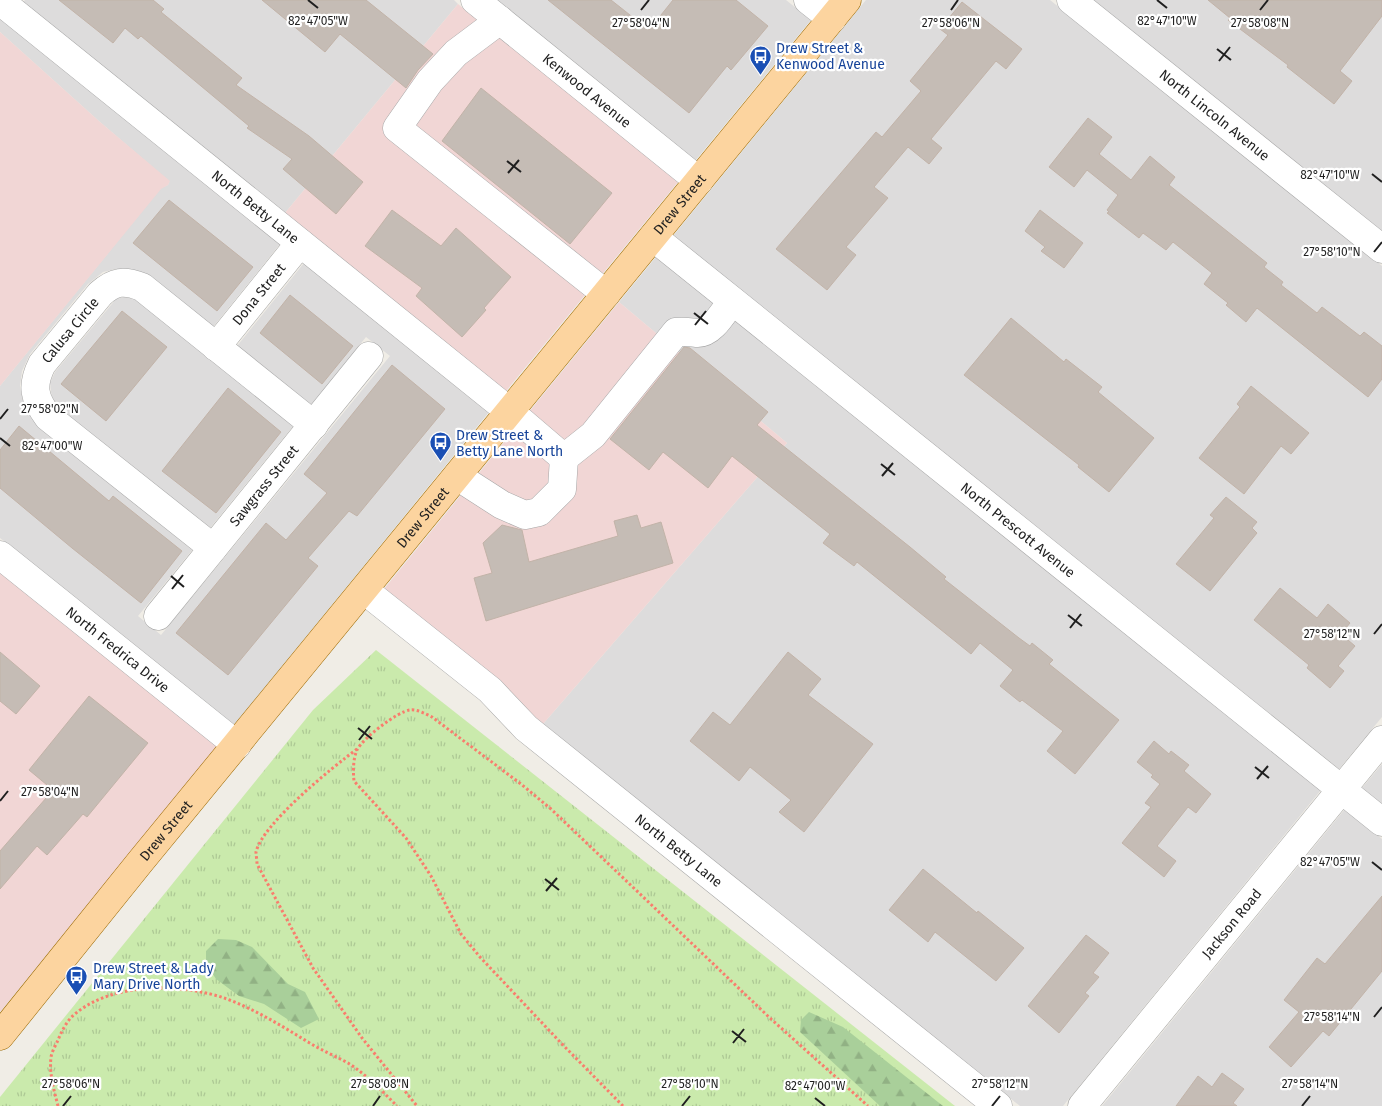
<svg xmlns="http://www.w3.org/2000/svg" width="1382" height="1106" font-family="'Fira Sans',sans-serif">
	<defs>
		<pattern id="grass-tufts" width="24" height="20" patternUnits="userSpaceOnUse" patternTransform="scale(1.25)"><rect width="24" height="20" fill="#caeaac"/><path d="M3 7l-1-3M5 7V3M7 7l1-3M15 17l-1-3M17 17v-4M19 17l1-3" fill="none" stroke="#adc894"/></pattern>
		<pattern id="forest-firs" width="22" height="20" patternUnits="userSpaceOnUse" patternTransform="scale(1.25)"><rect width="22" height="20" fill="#a9cf9a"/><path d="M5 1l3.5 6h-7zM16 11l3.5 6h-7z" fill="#91b184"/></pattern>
	</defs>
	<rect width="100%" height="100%" fill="#f0ede6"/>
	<g fill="#dddcdc">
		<polygon points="25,0 454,0 458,4 285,213 23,2"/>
		<polygon points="496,0 786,0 811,20 695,161"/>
		<polygon points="866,0 1050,0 1382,266 1382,717 1339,769 673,236"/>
		<polygon points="1093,0 1382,0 1382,231"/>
		<polygon points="0,18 280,244 213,327 146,274 129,269 116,269 103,272 88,284 30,354 22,371 20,387 24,405 37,425 193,549 138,616 161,635 390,356 366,337 311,405 237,346 304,263 489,412 234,725 0,538 0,386 161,188 168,185 169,181 100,122 0,32"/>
		<polygon points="656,257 1321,790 1063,1106 1020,1106 543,724 787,443 619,302"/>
		<polygon points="124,297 135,299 294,425 210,528 58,408 52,400 50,383 55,372 116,299"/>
		<polygon points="1382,764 1382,804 1362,788"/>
		<polygon points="1345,809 1382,839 1382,1106 1102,1106"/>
	</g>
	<g fill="#f1d6d5">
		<polygon points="458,4 678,182 506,391 285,213"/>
		<polygon points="0,32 100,122 170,181 168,185 161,189 0,386"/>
		<polygon points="619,302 787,443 543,724 384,589"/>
		<polygon points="0,572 217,746 1,1011 0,1011"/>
	</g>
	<polygon fill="url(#grass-tufts)" points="376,650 955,1106 0,1106 0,1097 313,710"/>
	<g fill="url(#forest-firs)">
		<polygon points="218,939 236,940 252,947 288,984 305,992 319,1019 301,1028 264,1004 239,996 216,979 206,963 206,951"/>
		<polygon points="809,1012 843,1027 943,1106 880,1106 800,1032 801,1020"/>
	</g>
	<g fill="#c5bcb5" stroke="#c2b3a8">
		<polygon points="59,0 153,0 164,9 161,12 242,78 236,85 309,136 363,182 336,214 283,169 292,159 247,128 249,126 141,36 138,39 125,28 113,43"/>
		<polygon points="262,0 366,0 433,54 418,70 406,88 340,34 325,52"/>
		<polygon points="548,0 611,0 649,30 673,0 736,0 768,26 731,70 727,66 689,113"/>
		<polygon points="1208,0 1382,0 1382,16 1340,71 1352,81 1334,104 1287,67 1288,65 1228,20 1230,18"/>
		<polygon points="962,2 1022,49 1006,69 996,61 931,139 942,148 929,164 908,147 874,187 888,198 846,247 856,255 827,290 776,249 876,132 882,137 921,91 910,81 948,35 940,29"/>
		<polygon points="481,88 612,193 570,244 442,141"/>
		<polygon points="1088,118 1112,137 1099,154 1131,180 1150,156 1175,177 1169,185 1267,263 1264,267 1283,282 1281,285 1317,313 1322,307 1360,336 1364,332 1382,346 1382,379 1368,397 1257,308 1246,322 1226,305 1228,303 1204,284 1212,273 1173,242 1166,250 1143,233 1139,238 1107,213 1109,212 1107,210 1118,195 1087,170 1074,187 1049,167"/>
		<polygon points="169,200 253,267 217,311 133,243"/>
		<polygon points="392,210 441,246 456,228 511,277 484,308 486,310 462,337 416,296 422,288 365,246"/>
		<polygon points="1040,210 1083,243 1064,268 1041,251 1045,247 1025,231"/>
		<polygon points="290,295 353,346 322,384 260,333"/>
		<polygon points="122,311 167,347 106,421 61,384"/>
		<polygon points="1011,318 1064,362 1066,359 1102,387 1098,392 1154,438 1109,492 1078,467 1079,465 964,375"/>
		<polygon points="684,347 690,348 768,412 757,425 910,547 946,577 944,579 1019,638 1030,646 1032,643 1053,660 1049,664 1119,720 1075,774 1047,751 1063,731 1022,700 1020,702 1000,686 1013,670 980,643 971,654 857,562 854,566 823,543 830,534 732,456 708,488 663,452 649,470 610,439"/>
		<polygon points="392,365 445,409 357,516 349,511 308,558 318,566 228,675 176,633 266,523 286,540 327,493 304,474"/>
		<polygon points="1251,386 1309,433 1291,454 1281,446 1244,494 1199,458 1240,407 1237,404"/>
		<polygon points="228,388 281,432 216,513 162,471"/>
		<polygon points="19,426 109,501 113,496 182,551 141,603 72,548 0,488 0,450"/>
		<polygon points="1226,497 1257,522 1252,528 1257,533 1210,591 1176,564 1214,518 1210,515"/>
		<polygon points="637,515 641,528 661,522 673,563 486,621 474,578 492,573 483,543 502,525 522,530 529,562 618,536 614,521"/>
		<polygon points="1280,588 1317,618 1328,604 1350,623 1341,634 1355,646 1338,666 1344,671 1330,688 1307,668 1309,665 1254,620"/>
		<polygon points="0,652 40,686 16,714 0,701"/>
		<polygon points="788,652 821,679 808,695 873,744 804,832 779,812 791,800 750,767 739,781 690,741 713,712 730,725"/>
		<polygon points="89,696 148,743 87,817 83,814 47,855 37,846 0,889 0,851 53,790 29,770"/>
		<polygon points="1154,741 1169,754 1171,751 1189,765 1184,771 1211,794 1196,813 1188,807 1157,846 1176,861 1164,877 1122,843 1151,807 1145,803 1160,784 1151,777 1153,775 1137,762"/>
		<polygon points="923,869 977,913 978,911 1024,948 996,981 935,932 928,942 889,910"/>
		<polygon points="1382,896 1382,971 1329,1036 1323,1031 1291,1067 1269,1047 1299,1012 1284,1000 1317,958 1325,964"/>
		<polygon points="1086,935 1109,953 1093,973 1099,977 1085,993 1089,996 1059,1033 1028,1006"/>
		<polygon points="1222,1073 1244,1089 1233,1103 1237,1106 1176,1106 1198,1076 1212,1087"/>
	</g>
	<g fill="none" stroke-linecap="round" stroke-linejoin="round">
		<defs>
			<g id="minor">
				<path id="s1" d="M475 0 699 181"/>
				<polyline points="808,0 832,19"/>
				<path id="s2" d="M1071 0 1382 249"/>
				<path id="s3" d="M0 1 509 411 564 458 593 435 676 332C684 331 689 332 697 333 712 334 724 311 732 301"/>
				<polyline points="500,20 456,53 430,81 397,128 606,294"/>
				<path id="s4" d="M653 237 1382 822"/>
				<path id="s5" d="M216 347 300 243"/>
				<polyline points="457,476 502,505 525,515 539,512 562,489 564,458"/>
				<path id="s6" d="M213 548 48 417C34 398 31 386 42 364L100 294C114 281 124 280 142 287L314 425"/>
				<path id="s7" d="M0 555 237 745"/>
				<path id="s8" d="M364 590 490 690 526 728 998 1106"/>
				<path id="s9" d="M158 616 369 356"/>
				<path id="s10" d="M1082 1106 1382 740"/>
			</g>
			<g id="major">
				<path id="s11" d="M0 1036 140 862 847 0"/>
			</g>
		</defs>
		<use href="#minor" stroke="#a6a6a6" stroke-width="29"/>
		<use href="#major" stroke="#9a6800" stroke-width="29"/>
		<g stroke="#f97d6d" stroke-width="3" stroke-dasharray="2.5 2.5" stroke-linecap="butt">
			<path d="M357 749C333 767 263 823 256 852 256 855 257 860 257 864L313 968 362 1038 417 1106"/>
			<path d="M58 1106C54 1090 49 1074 51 1057 52 1051 56 1045 58 1040 62 1031 67 1020 75 1014 112 982 183 983 227 999 256 1010 282 1026 308 1042 321 1050 335 1056 348 1063 367 1075 382 1091 397 1106"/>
			<path d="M623 1106 561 1043 480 957 461 934 431 876 406 838 354 781C353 771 353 759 357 750 362 739 398 711 410 710 417 709 426 714 432 717L521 784 551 809 771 1019 868 1106"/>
		</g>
		<use href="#minor" stroke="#fff" stroke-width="28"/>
		<use href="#major" stroke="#fcd49f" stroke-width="28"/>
	</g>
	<path fill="none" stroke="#1f1f1f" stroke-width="2" d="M308 0 318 8M1157 0 1167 8M641 10 649 0M951 10 958 0M1260 10 1268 0M1217 49 1231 60M1219 61 1230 47M507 161 521 172M508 173 519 160M1372 174 1382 182M1374 252 1382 242M694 313 708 324M695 325 706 311M0 419 8 409M0 438 10 446M881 464 895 475M882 476 893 463M171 576 184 587M172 589 183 575M1068 615 1082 626M1070 628 1081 614M1374 634 1382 624M358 728 372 739M359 740 370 726M1255 767 1269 778M1257 779 1268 766M0 801 8 791M1372 862 1382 870M545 879 559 890M546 891 557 878M1374 1017 1382 1007M732 1031 746 1042M733 1043 744 1029M815 1098 825 1106M63 1106 71 1096M373 1106 380 1096M682 1106 690 1096M992 1106 1000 1096M1302 1106 1310 1096"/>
	<defs>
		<symbol id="bus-pin" viewBox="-11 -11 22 30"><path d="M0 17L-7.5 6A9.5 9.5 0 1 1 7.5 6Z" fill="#1a4fb4" stroke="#fff"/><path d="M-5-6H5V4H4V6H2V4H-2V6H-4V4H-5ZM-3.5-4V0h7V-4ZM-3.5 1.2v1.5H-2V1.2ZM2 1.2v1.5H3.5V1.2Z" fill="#fff"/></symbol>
	</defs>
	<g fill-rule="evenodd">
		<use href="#bus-pin" x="748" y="44" width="25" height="34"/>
		<use href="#bus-pin" x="428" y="430" width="25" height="34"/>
		<use href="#bus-pin" x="64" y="964" width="25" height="34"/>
	</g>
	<g text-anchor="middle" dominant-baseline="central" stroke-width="4.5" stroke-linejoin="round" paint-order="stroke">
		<g font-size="14" fill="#164399" stroke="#fff" text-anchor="start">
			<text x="776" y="48">Drew Street &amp;<tspan x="776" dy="16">Kenwood Avenue</tspan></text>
			<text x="456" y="435">Drew Street &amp;<tspan x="456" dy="16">Betty Lane North</tspan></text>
			<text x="93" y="968">Drew Street &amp; Lady<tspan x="93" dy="16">Mary Drive North</tspan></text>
		</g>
		<g font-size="14" fill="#1f1f1f" stroke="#fff">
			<text stroke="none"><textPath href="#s1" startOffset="144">Kenwood Avenue</textPath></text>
			<text stroke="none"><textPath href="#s2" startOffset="184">North Lincoln Avenue</textPath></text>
			<text stroke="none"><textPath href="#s11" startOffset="1074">Drew Street</textPath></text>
			<text stroke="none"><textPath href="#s3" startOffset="328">North Betty Lane</textPath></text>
			<text stroke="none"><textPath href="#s5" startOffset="68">Dona Street</textPath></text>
			<text stroke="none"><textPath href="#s6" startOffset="312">Calusa Circle</textPath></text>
			<text stroke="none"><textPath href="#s9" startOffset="168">Sawgrass Street</textPath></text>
			<text stroke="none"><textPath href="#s11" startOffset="669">Drew Street</textPath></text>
			<text stroke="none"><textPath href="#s4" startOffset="468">North Prescott Avenue</textPath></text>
			<text stroke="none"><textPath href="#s7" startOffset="151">North Fredrica Drive</textPath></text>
			<text stroke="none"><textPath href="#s11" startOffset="264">Drew Street</textPath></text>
			<text stroke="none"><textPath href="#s8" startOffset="409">North Betty Lane</textPath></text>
			<text stroke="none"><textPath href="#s10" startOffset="236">Jackson Road</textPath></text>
		</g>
	</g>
	<g font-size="12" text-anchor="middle" fill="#1f1f1f" stroke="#fff" stroke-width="4.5" stroke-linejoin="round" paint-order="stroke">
		<text x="318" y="25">82°47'05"W</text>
		<text x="1167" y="25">82°47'10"W</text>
		<text x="641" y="27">27°58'04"N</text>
		<text x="951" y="27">27°58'06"N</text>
		<text x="1260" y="27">27°58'08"N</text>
		<text x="1330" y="179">82°47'10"W</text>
		<text x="1332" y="256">27°58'10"N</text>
		<text x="50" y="413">27°58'02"N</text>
		<text x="52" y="450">82°47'00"W</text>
		<text x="1332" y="638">27°58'12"N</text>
		<text x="50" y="796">27°58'04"N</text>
		<text x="1330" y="866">82°47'05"W</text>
		<text x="1332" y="1021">27°58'14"N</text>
		<text x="71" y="1088">27°58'06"N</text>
		<text x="380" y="1088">27°58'08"N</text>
		<text x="690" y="1088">27°58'10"N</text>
		<text x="1000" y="1088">27°58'12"N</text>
		<text x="1310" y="1088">27°58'14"N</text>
		<text x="815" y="1090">82°47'00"W</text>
	</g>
</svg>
